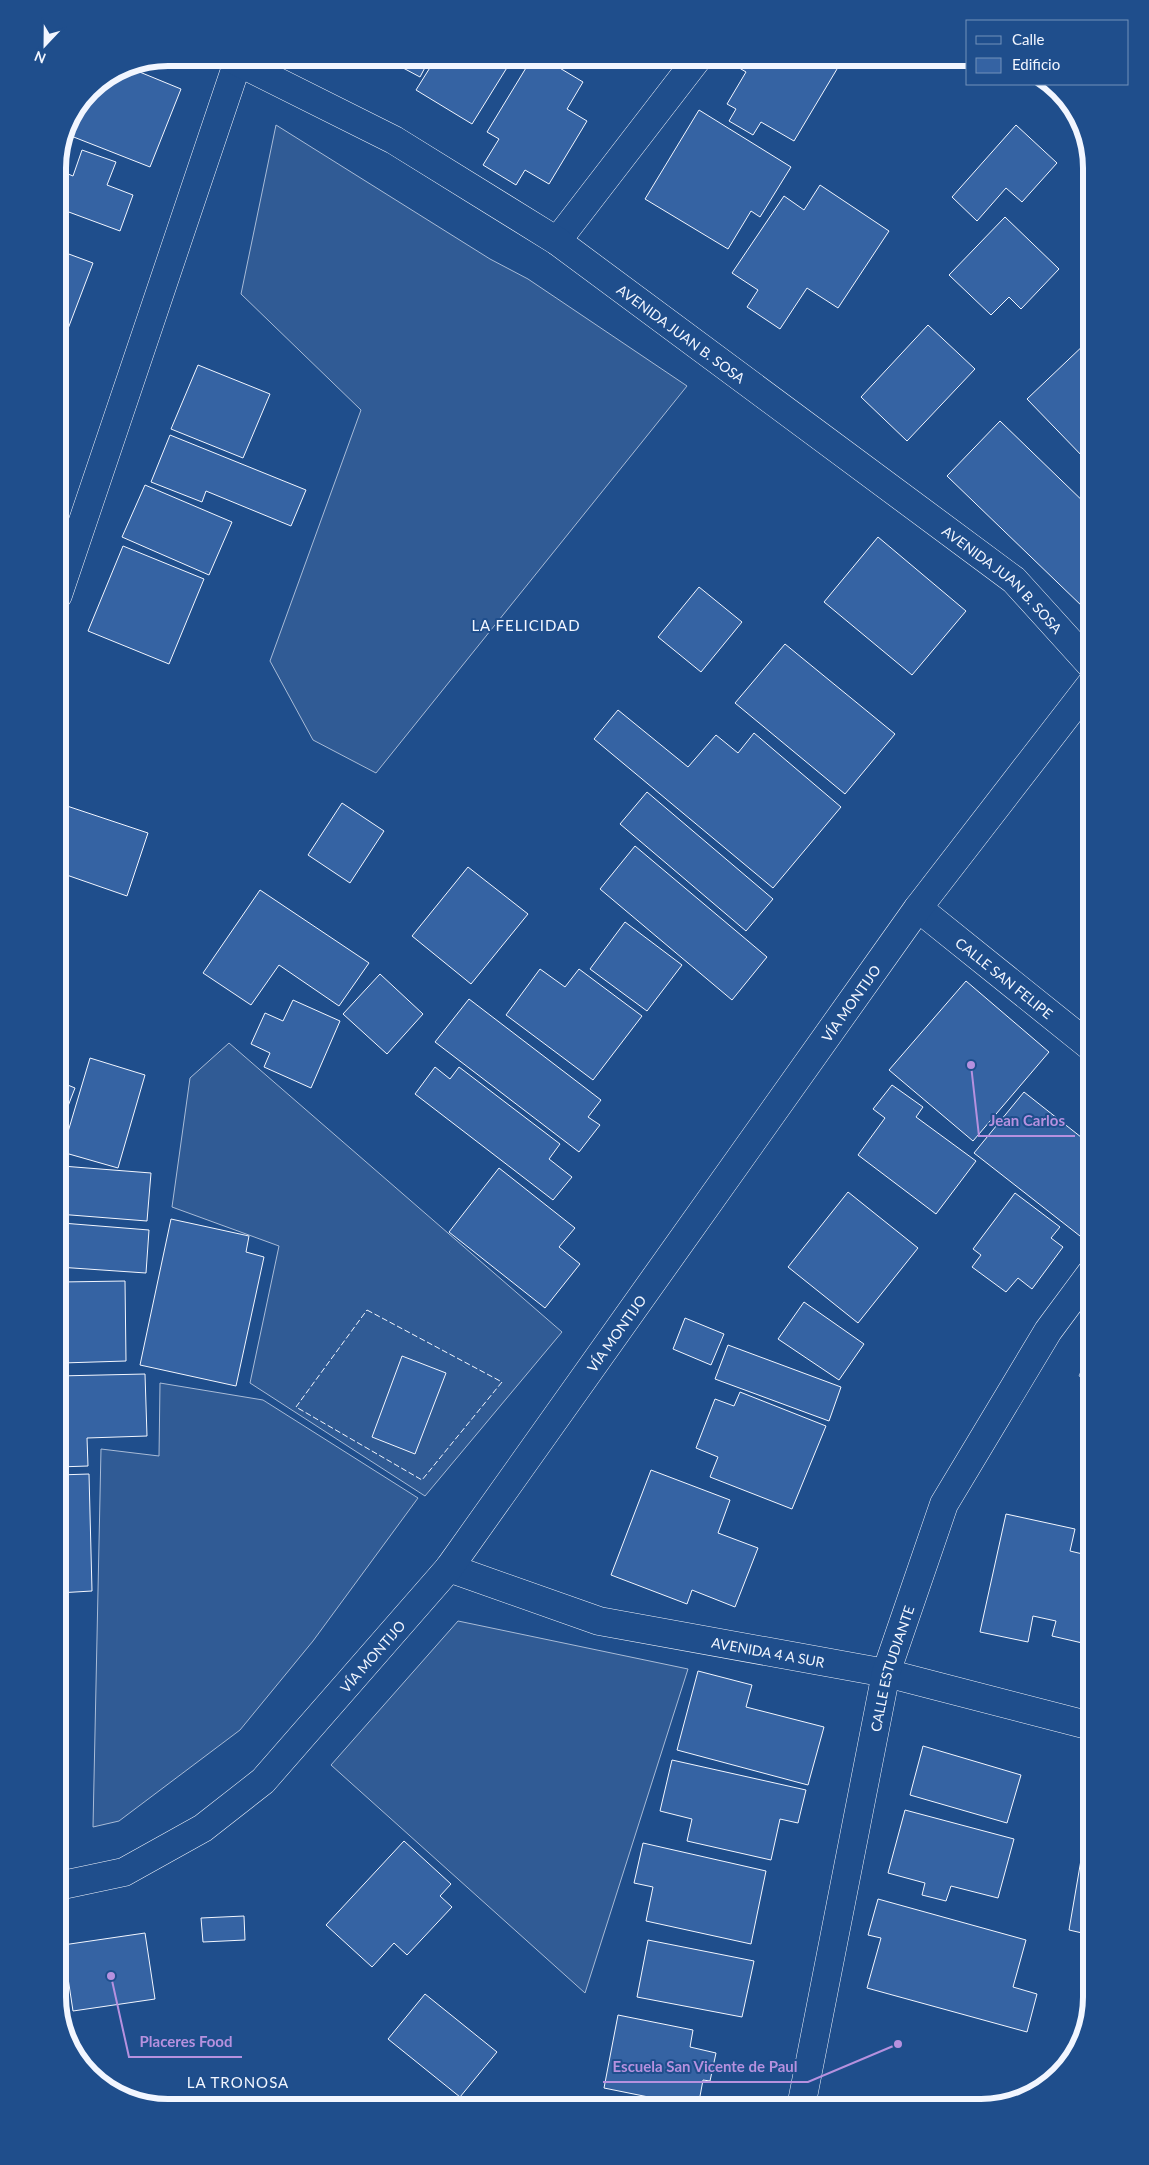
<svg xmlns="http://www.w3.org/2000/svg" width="1149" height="2165" font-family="Lato,sans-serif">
	<rect width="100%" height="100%" fill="#1f4e8c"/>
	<g fill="#305b95" stroke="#a8bbd7">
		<polygon points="276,125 490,259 528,279 687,386 376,773 313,740 270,661 361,410 241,294"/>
		<polygon points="229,1043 562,1332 425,1496 250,1383 279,1246 172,1207 190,1078"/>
		<polygon points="1091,1347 1091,1383 1079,1376"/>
		<polygon points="160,1383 263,1400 418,1498 313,1641 240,1730 119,1821 93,1827 101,1449 159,1456"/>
		<polygon points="458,1621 688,1669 585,1993 331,1765"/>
	</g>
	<g fill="#3563a3" stroke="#f2f6ff">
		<polygon points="392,58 430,58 420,77 390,61"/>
		<polygon points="436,58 513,58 472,124 416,90"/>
		<polygon points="532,58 543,58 583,82 567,109 587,121 549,184 525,170 516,185 483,165 499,139 487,132"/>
		<polygon points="741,58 830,58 840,64 794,141 761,122 753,135 729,121 736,109 727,104 746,72 736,66"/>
		<polygon points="125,66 181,89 150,167 66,134 71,118 90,90"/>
		<polygon points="699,110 791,167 760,217 751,211 728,249 645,199"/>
		<polygon points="1016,125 1057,163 1022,202 1006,188 977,221 952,197"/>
		<polygon points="82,150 116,162 107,185 133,195 120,231 58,208 58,170 73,176"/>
		<polygon points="820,185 889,231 838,308 807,288 780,329 747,307 758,290 732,273 784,196 804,210"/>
		<polygon points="1005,217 1059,269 1021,309 1009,297 991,315 949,275"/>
		<polygon points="58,250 93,263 58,355"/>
		<polygon points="928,325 975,369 907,441 861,397"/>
		<polygon points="1088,341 1091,344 1091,452 1085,459 1027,399"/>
		<polygon points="198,365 270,394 243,458 171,429"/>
		<polygon points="1000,421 1091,509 1091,602 1085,609 947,476"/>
		<polygon points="170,435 306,490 291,526 206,491 202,502 151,482"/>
		<polygon points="145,485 232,522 209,575 122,537"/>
		<polygon points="878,537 966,611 912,675 824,602"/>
		<polygon points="123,546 204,579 169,664 88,631"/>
		<polygon points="699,587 742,622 701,672 658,637"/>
		<polygon points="785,644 895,734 845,794 735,703"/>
		<polygon points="618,710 688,767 716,735 738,753 754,733 841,807 773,888 594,739"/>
		<polygon points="647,792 773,899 746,931 620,824"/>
		<polygon points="58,803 148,833 127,896 58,872"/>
		<polygon points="342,803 384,831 350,883 308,855"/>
		<polygon points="635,846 767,957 732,1000 600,889"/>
		<polygon points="468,867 528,914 471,984 412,936"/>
		<polygon points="260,890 369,963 339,1006 279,965 251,1005 203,973"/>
		<polygon points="625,922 682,965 647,1011 590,969"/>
		<polygon points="540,969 565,987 579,969 642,1016 593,1080 506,1015"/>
		<polygon points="380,974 423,1014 387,1054 343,1014"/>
		<polygon points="966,981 1049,1052 973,1141 889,1070"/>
		<polygon points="58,988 64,990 58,1010"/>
		<polygon points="469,999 601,1100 588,1117 600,1125 579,1152 435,1042"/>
		<polygon points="293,1000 340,1021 311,1088 264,1067 270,1053 251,1044 265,1013 283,1021"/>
		<polygon points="90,1058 145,1075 118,1168 62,1152"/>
		<polygon points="435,1067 450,1079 459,1067 560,1144 549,1159 572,1177 553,1200 415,1094"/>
		<polygon points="58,1081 75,1088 58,1132"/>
		<polygon points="892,1085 923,1107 916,1117 976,1161 936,1214 858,1155 885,1118 873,1109"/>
		<polygon points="1024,1092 1091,1145 1091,1222 1080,1236 974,1153"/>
		<polygon points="62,1166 151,1173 147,1221 58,1214"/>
		<polygon points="499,1168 575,1228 559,1247 580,1264 545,1308 449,1232"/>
		<polygon points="848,1192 918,1248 858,1323 788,1267"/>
		<polygon points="1015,1193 1060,1227 1051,1238 1063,1247 1032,1289 1018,1278 1006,1292 972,1267 981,1255 973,1249"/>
		<polygon points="171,1219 249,1236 246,1252 264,1257 236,1386 140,1365"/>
		<polygon points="62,1223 149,1230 146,1273 58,1267"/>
		<polygon points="125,1281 126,1361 62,1363 61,1282"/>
		<polygon points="804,1302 864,1344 839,1380 778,1339"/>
		<polygon points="685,1318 724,1334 711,1365 673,1349"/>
		<polygon points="728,1345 841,1387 829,1421 715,1379"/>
		<polygon points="402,1356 446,1373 415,1454 372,1437"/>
		<polygon points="145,1374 147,1436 87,1438 88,1466 58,1467 58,1376"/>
		<polygon points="740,1392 826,1426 792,1509 710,1477 718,1457 696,1448 715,1399 734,1406"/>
		<polygon points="651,1470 730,1500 718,1533 758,1548 735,1607 692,1590 687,1604 611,1575"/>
		<polygon points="89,1474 92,1591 58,1593 58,1475"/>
		<polygon points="1006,1514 1075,1529 1070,1551 1091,1556 1091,1645 1052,1636 1056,1621 1033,1616 1028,1642 980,1632"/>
		<polygon points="698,1671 752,1685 746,1707 824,1727 808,1785 677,1750"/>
		<polygon points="923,1746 1021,1775 1007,1823 910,1795"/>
		<polygon points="672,1760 806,1790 798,1823 780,1819 771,1860 687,1841 692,1819 660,1811"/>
		<polygon points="905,1810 1014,1839 998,1898 951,1886 946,1901 922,1895 925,1883 888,1873"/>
		<polygon points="1089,1813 1091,1814 1091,1935 1069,1930"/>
		<polygon points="404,1841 451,1884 440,1896 452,1907 407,1955 394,1943 372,1967 326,1925"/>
		<polygon points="643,1843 766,1871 751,1944 646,1921 653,1887 634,1883"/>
		<polygon points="878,1899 1026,1940 1013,1987 1037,1994 1027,2032 867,1988 881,1938 868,1935"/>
		<polygon points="244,1916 245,1940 203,1942 201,1918"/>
		<polygon points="145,1933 155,1999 73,2011 63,1945"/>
		<polygon points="648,1940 754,1961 742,2017 637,1997"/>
		<polygon points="425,1994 497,2052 460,2097 388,2039"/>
		<polygon points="618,2015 693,2030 690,2047 716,2053 710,2081 703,2080 698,2107 604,2088"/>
		<polygon points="621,2099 670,2107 620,2107"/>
	</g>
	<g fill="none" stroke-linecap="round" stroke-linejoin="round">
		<defs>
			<g id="street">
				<polyline points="557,241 698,58"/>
				<polyline points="58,595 238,61"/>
				<path id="s1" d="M918 908 1091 1047"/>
				<path id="s2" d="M449 1568 599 1621 886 1673 1091 1726"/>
				<path id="s3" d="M801 2107 886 1673 944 1504 1048 1331 1091 1273"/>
			</g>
			<g id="secondary">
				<path id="s4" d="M230 58 394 140 557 241 1014 580 1091 665"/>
				<path id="s5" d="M58 1886 124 1872 203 1828 263 1781 449 1568 918 908 1091 684"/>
			</g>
		</defs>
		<use href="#street" stroke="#f2f6ff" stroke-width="29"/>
		<use href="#secondary" stroke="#f2f6ff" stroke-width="29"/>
		<use href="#street" stroke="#1f4e8c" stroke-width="28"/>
		<use href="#secondary" stroke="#1f4e8c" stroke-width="28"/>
		<polygon stroke="#f2f6ff" stroke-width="1" stroke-dasharray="6 2.5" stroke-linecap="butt" points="367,1310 502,1382 422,1480 296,1407"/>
	</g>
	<g text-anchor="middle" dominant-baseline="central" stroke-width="4" stroke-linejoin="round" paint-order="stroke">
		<g font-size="14" fill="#f2f6ff" stroke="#1f4e8c">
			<text stroke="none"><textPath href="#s4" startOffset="530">AVENIDA JUAN B. SOSA</textPath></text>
			<text stroke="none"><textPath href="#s4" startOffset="935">AVENIDA JUAN B. SOSA</textPath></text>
			<text stroke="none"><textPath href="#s1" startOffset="111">CALLE SAN FELIPE</textPath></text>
			<text stroke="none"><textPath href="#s5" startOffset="1210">VÍA MONTIJO</textPath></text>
			<text stroke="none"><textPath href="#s5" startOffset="805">VÍA MONTIJO</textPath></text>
			<text stroke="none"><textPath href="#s2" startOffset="331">AVENIDA 4 A SUR</textPath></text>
			<text stroke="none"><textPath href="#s5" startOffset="400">VÍA MONTIJO</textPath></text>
			<text stroke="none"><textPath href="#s3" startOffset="448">CALLE ESTUDIANTE</textPath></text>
		</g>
		<g font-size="15" letter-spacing="1" fill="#f2f6ff" stroke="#1f4e8c">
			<text x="526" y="625">LA FELICIDAD</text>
			<text x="238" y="2082">LA TRONOSA</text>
		</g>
	</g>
	<path d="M0 0H1149V2165H0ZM168 66H981A102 102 0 0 1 1083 168V1997A102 102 0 0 1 981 2099H168A102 102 0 0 1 66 1997V168A102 102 0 0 1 168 66Z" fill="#1f4e8c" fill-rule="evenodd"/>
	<path fill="none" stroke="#f2f6ff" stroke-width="6" d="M168 66H981A102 102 0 0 1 1083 168V1997A102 102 0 0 1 981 2099H168A102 102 0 0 1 66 1997V168A102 102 0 0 1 168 66Z"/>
	<path fill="none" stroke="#b691df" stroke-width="2" d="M971 1065L979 1136H1075M111 1976L129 2057H242M898 2044L808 2082H603"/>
	<g fill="#b691df" stroke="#1f4e8c" stroke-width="2">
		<circle cx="971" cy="1065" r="5"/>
		<circle cx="111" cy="1976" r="5"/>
		<circle cx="898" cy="2044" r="5"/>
	</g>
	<g font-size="15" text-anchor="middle" font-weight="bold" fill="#b691df" stroke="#1f4e8c" stroke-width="4" stroke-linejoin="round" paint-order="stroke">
		<text x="1027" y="1126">Jean Carlos</text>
		<text x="186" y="2047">Placeres Food</text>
		<text x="705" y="2072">Escuela San Vicente de Paul</text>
	</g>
	<rect x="966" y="20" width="162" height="65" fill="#1f4e8c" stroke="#7391ba"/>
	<rect x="976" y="36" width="25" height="8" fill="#1f4e8c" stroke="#7391ba"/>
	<text x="1012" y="45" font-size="15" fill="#f2f6ff">Calle</text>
	<rect x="976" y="58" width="25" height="15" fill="#3563a3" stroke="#7391ba"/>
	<text x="1012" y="70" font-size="15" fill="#f2f6ff">Edificio</text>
	<g transform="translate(45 45) rotate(202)" stroke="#1f4e8c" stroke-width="4" paint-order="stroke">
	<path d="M0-4L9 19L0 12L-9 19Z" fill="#f2f6ff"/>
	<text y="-8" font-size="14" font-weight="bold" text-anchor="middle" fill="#f2f6ff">N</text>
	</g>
</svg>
